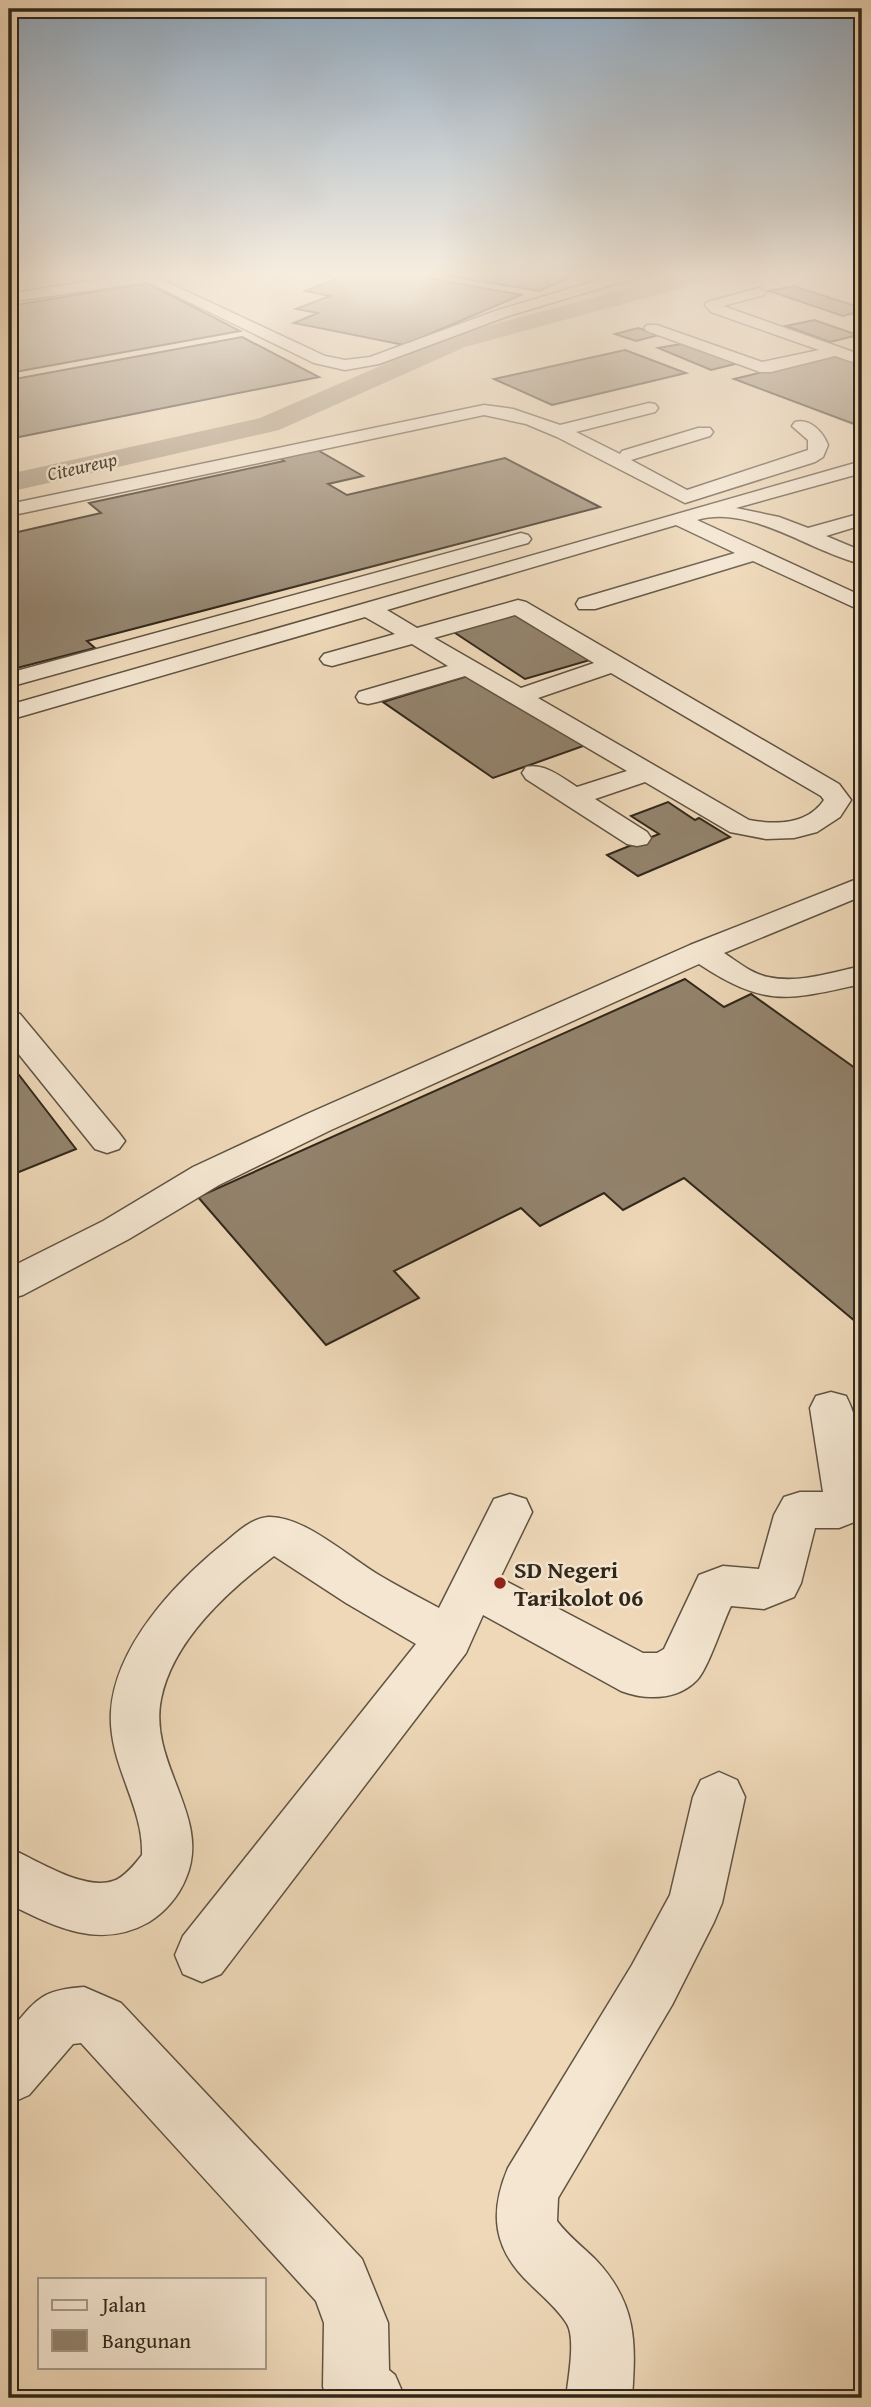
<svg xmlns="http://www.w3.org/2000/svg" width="871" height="2407" font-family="'Gentium Book Plus',serif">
	<rect width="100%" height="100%" fill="#eed8b8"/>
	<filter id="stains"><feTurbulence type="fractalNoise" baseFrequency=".00286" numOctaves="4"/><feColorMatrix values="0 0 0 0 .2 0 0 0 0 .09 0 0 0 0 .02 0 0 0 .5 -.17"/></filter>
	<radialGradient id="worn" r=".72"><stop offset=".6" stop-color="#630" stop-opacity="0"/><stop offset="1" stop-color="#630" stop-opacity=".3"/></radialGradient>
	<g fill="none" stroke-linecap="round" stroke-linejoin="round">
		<polygon fill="#ae9c83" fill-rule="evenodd" points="689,272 726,272 723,277 465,347 279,430 9,492 9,474 260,418 447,337"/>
	</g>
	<g fill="#93836d" stroke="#31271b" stroke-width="2">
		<polygon points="355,272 396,272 521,295 404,345 294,323 318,313 296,309 330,296 305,291"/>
		<polygon points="426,272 581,272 539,291"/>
		<polygon points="147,283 240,331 9,373 9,306"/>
		<polygon points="793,286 862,308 862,311 843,316 769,291"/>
		<polygon points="814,320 858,335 830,342 786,326"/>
		<polygon points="638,328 659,335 636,341 615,334"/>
		<polygon points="242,337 319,377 9,439 9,380"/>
		<polygon points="687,343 739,363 711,370 658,348"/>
		<polygon points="625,350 686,373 552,405 494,379"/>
		<polygon points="838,354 862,362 862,427 734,379"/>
		<polygon points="314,448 363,476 328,484 347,495 505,458 600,507 87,641 95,648 9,670 9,534 101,513 89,503 284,461 276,456"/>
		<polygon points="519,610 597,658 525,679 449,629"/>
		<polygon points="474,674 586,745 493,778 383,702"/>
		<polygon points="668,802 695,820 699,818 730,837 638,876 607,855 659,834 631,816"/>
		<polygon points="685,979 724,1007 751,994 862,1073 862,1318 856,1322 684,1178 623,1210 604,1193 540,1226 521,1208 394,1271 419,1298 326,1345 198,1197"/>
		<polygon points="9,1062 76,1149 9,1176"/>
	</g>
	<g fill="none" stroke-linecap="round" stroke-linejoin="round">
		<defs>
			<g id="minor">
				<polygon points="625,272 647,272 645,275 508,316 379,364 345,370 314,363 148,282 9,302 9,294 127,275 150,274 325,356 345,360 370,357 498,310"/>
				<polygon points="759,288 766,292 764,295 723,306 862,355 862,365 835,356 771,372 760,372 647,331 644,328 647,325 657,325 762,362 819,350 711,312 705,305 707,302"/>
				<path d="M649 403 655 404 658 408 655 412 576 432 620 454 622 451 698 428H710L713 432 710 436 631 460 687 490 808 450V440L792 426 795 422C810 418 823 432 828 445L823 457 815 462 685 503 557 437 526 424 484 415 9 516V504L484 405 513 409 560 425Z"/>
				<path d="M862 461V473L736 508 779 517 808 528 862 513V525L826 536 862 551V564C812 553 750 504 697 520L862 596V611L753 561 595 609H579L576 604 579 599 735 553 676 525 387 610 417 628 518 600 526 602 839 784 851 800 840 817 817 832 794 838 766 839 730 832 645 782 595 799 647 832 651 838 647 844 637 846 627 844 526 779 522 773 526 767C545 763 561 777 577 787L627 771 465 676 377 702 368 704 359 702 356 697 359 692 448 666 412 644 332 666 324 664 320 659 324 654 395 634 365 617 9 720V705ZM515 615 594 663 521 688 434 638ZM611 673 821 796 824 800C807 825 776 825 749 820L538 698Z"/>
				<polygon points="521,533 528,535 531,539 528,543 9,687 9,673"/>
				<path d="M862 877V896L724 953C738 962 752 974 768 977 798 984 833 972 862 966V984C788 1000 766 1008 699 964L331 1130 219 1185 129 1239 23 1295 9 1299V1268L103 1221 193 1167 307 1114 690 945Z"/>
				<polygon points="9,1011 20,1014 119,1133 125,1141 119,1149 107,1153 95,1149 9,1042"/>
				<path d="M831 1392 846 1396C865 1432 862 1480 862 1519L839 1528H815L801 1583 794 1597 764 1609 731 1606C723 1622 708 1669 697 1680 677 1701 645 1700 621 1691L483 1615 466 1653 221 1974 202 1982 183 1974 175 1955 183 1936 416 1644 346 1603 274 1556C228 1591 173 1640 161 1699 148 1764 212 1817 186 1878 179 1896 165 1912 149 1922 100 1950 55 1927 9 1904V1848C37 1860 83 1891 113 1881 124 1878 135 1864 142 1855 144 1806 108 1764 111 1712 115 1646 175 1583 223 1544 235 1534 251 1518 268 1517 303 1515 350 1558 379 1575 399 1587 419 1597 439 1608L494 1499 510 1494 526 1499 532 1512 500 1578 643 1653H657L664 1649 699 1575 723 1566 759 1569 774 1515 784 1497 800 1492H823L810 1408 816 1396Z"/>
				<path d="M719 1772 737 1780 745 1797 722 1903 714 1922 672 2005 558 2198 557 2221C568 2236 583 2247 596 2260 637 2304 636 2342 632 2398H566C568 2380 576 2339 567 2324 558 2309 542 2296 530 2284 493 2249 489 2213 508 2168L632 1965 670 1895 693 1797 701 1780Z"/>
				<path d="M84 1987 121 2003 362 2259 388 2323 389 2370 395 2375 405 2398H328L323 2387 324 2323 316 2301 81 2043 73 2044 29 2095 9 2104V2032C36 2000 40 1990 84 1987Z"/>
			</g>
		</defs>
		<use href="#minor" stroke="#605342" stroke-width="3"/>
		<use href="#minor" fill="#f4e6d1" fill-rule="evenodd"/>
	</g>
	<linearGradient id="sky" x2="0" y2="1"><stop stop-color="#91aac0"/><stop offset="0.45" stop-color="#f7eddf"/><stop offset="1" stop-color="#f7eddf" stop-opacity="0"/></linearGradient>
	<rect width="871" height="609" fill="url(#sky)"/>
	<circle fill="#8f2418" stroke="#f4e6d1" stroke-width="2.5" cx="500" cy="1583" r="7"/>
	<g text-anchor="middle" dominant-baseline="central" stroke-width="5" stroke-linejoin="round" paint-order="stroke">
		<g font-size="19" font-style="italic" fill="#564a3a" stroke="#f4e6d1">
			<text transform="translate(82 466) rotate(-13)">Citeureup</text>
		</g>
		<g font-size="24" font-weight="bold" fill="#31271b" stroke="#f4e6d1" text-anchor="start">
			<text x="514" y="1569">SD Negeri<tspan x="514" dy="28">Tarikolot 06</tspan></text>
		</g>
	</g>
	<rect width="871" height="2407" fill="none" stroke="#eed8b8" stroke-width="35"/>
	<rect x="10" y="10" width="850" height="2386" fill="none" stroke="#31271b" stroke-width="3.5"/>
	<rect x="18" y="18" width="836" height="2372" fill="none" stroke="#31271b" stroke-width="2"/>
	<rect x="38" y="2278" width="228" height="91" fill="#f4e6d1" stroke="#a69a88" stroke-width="2"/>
	<rect x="52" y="2300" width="35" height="10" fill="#f4e6d1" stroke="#a69a88" stroke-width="2"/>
	<text x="102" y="2312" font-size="21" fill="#31271b">Jalan</text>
	<rect x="52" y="2330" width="35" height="21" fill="#93836d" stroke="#a69a88" stroke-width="2"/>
	<text x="102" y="2348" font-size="21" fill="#31271b">Bangunan</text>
	<rect width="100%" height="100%" filter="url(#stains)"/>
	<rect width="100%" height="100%" fill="url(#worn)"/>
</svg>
